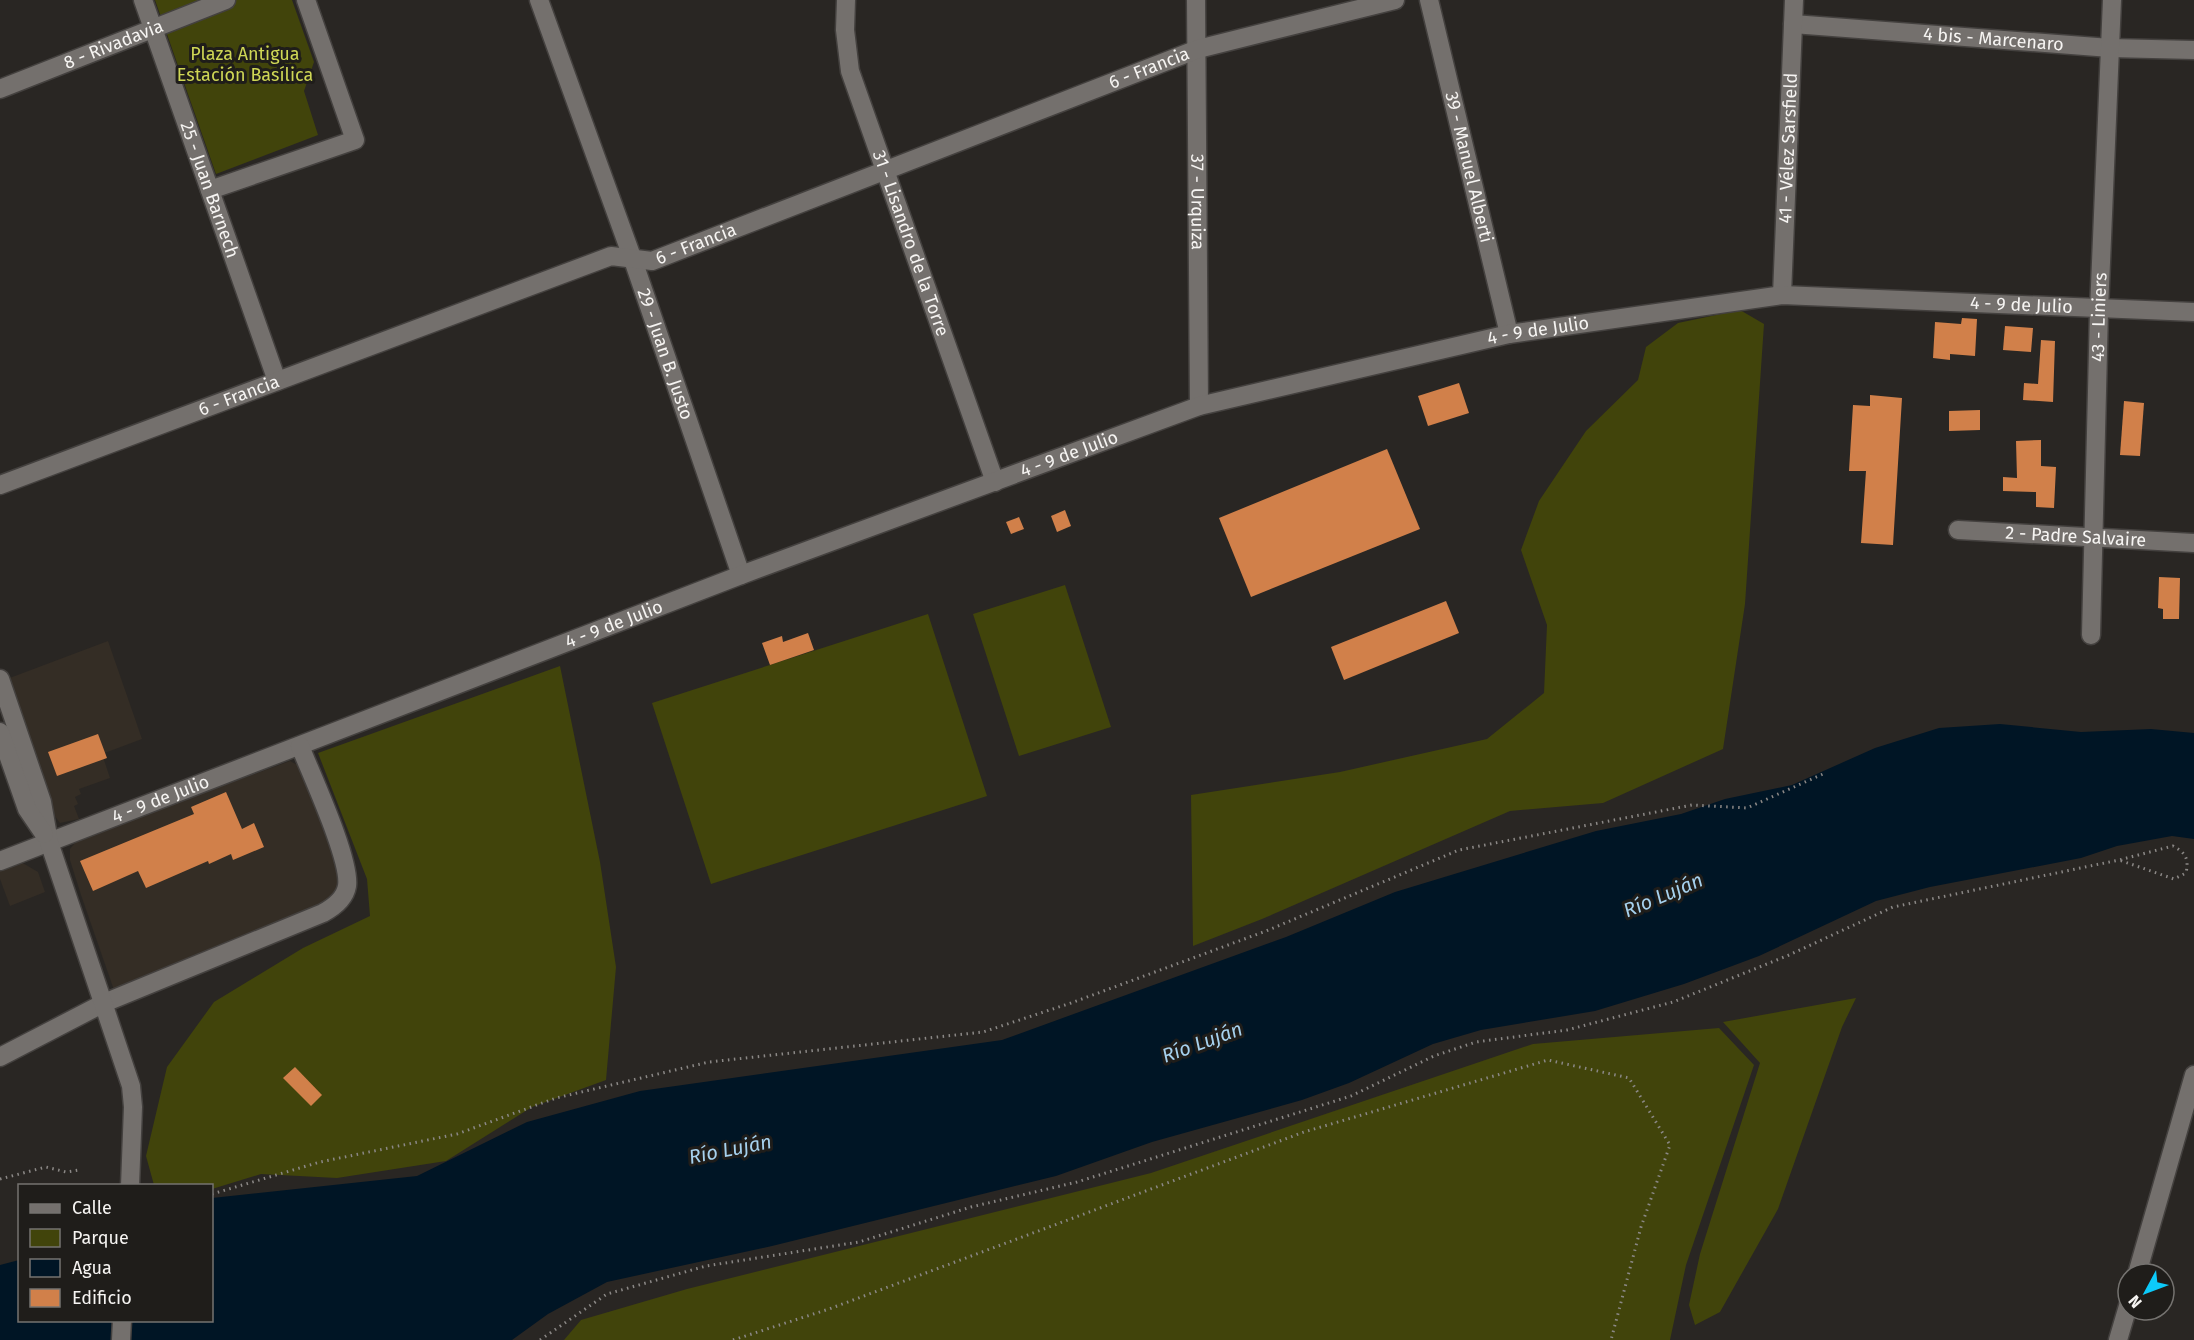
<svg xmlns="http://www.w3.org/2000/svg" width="2194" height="1340" font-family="'Fira Sans',sans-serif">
	<rect width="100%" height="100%" fill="#292623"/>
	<g fill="#342d25">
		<polygon points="108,641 142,739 102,754 110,778 79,789 81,794 75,797 78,804 74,806 79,819 60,823 54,815 7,679"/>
		<polygon points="290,761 303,768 344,871 337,898 115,993 81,895 70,860 70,849 78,839"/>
		<polygon points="21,862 38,872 45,892 10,906 0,879 0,869"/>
	</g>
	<g fill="#41440b">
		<polygon points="155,0 292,0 314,62 304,91 318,135 216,174"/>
		<polygon points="1740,310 1764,324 1745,604 1723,749 1603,803 1510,811 1262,919 1193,946 1191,795 1340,772 1487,739 1544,693 1547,625 1521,550 1539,501 1586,431 1638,380 1646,347 1678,323"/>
		<polygon points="1065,585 1111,727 1019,756 973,614"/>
		<polygon points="928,614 987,796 711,884 652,703"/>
		<polygon points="560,666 600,862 616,967 606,1080 532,1107 446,1161 337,1178 261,1174 212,1189 212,1186 154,1185 146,1156 167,1067 214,1002 303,948 370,916 367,879 318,753"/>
		<polygon points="1856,998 1842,1027 1778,1209 1720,1312 1695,1325 1689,1305 1700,1254 1760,1063 1723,1022"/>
		<polygon points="1719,1028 1754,1065 1686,1265 1670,1340 564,1340 581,1320 687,1289 1151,1173 1533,1044"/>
	</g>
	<polygon fill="#001525" points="2000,724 2081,732 2151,729 2194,733 2194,839 2172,836 2117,846 2081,858 1930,887 1876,901 1759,956 1684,984 1595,1011 1481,1030 1433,1044 1349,1083 1302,1100 1152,1142 1056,1176 772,1246 607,1282 548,1314 512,1340 0,1340 0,1265 19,1260 20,1320 212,1320 212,1198 417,1176 527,1122 640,1091 1002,1040 1286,937 1395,892 1596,831 1681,814 1725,799 1792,785 1875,748 1939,728"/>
	<g fill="#d1804a">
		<polygon points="1962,318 1977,319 1975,356 1950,354 1950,360 1933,358 1935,322 1961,324"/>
		<polygon points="2005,326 2033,328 2031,352 2003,350"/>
		<polygon points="2041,340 2055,341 2053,402 2023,400 2024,383 2038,384"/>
		<polygon points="1459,383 1469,413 1428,426 1418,396"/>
		<polygon points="1870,395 1902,398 1893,545 1861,543 1866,471 1849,471 1853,405 1870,406"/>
		<polygon points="2124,401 2144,403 2140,456 2120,455"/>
		<polygon points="1980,410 1980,430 1949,431 1949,411"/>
		<polygon points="2041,440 2041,466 2056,467 2054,508 2036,507 2036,492 2003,491 2003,477 2017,478 2016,441"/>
		<polygon points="1387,449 1420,529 1251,597 1219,518"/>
		<polygon points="1065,510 1071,526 1057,532 1051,516"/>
		<polygon points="1019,517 1024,529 1011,534 1006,522"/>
		<polygon points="2159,577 2180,578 2179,619 2163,619 2163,609 2158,608"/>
		<polygon points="1446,601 1459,633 1344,680 1331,647"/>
		<polygon points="808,633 814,650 770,665 762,643 782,636 783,642"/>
		<polygon points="98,734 107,758 57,776 48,752"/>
		<polygon points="226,792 242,829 254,823 264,847 233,860 231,854 209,864 208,861 146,888 138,871 93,891 80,861 194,814 191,807"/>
		<polygon points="295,1067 322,1095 311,1106 283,1078"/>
	</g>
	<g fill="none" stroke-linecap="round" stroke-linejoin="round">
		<defs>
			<g id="street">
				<path id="s1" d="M143 0 277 381"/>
				<path id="s2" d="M539 0 632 257 741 575"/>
				<path id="s3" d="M846 0 845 30 850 71 995 482"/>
				<path id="s4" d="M1196 0 1199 406"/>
				<path id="s5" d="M1429 0 1509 334"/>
				<path id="s6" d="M1793 24 2110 48 2194 50"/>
				<path id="s7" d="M0 89 226 0"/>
				<polyline points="210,190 355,140 306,0"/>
				<path id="s8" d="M1782 295 1794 0"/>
				<path id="s9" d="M0 485 611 256 652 261 1198 49 1395 0"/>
				<path id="s10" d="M1958 530 2194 543"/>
				<path id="s11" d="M2091 635 2099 310 2112 0"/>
				<path id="s12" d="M0 861 741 575 1199 406 1509 334 1782 295 2194 312"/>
				<path d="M0 1057 104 1003 323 913C334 907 345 898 347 886 351 860 311 774 300 746"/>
			</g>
			<g id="secondary">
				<polyline points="0,679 42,802 49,842 131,1086 133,1107 130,1186"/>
				<polyline points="0,732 27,809 44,834"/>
				<polyline points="2137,1274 2194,1075"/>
				<polyline points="121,1340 122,1320"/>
				<polyline points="2118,1340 2128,1306"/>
			</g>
		</defs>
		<use href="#street" stroke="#44413f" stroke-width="21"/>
		<use href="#secondary" stroke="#44413f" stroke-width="21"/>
		<g stroke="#8b8886" stroke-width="3" stroke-dasharray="1.5 4.5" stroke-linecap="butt">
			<polyline points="0,1179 46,1167 66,1172 79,1170"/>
			<polyline points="212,1194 320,1162 457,1134 556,1098 709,1062 983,1032 1071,1003 1266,931 1459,850 1692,805 1747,808 1823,774"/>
			<path d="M540 1340 607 1294 706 1266 859 1242 971 1207 1077 1182 1351 1096 1434 1056 1476 1042 1567 1030 1673 1002 1789 955 1893 907 2119 860 2173 846C2186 853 2189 859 2186 873L2174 879 2119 860"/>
			<polyline points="733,1340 829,1309 1304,1132 1548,1060 1629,1078 1670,1145 1641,1227 1611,1340"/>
		</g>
		<use href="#street" stroke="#74706d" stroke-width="18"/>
		<use href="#secondary" stroke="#74706d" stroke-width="18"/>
	</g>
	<g text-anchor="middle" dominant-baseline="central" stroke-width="6" stroke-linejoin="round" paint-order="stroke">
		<g font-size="18" fill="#f6f4f2" stroke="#1f1d1a">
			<text stroke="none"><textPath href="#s6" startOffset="201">4 bis - Marcenaro</textPath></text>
			<text stroke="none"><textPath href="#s7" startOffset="122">8 - Rivadavia</textPath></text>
			<text stroke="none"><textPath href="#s9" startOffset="1227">6 - Francia</textPath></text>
			<text stroke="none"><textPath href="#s8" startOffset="147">41 - Vélez Sarsfield</textPath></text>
			<text stroke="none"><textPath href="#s5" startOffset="172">39 - Manuel Alberti</textPath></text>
			<text stroke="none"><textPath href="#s1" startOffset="201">25 - Juan Barnech</textPath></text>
			<text stroke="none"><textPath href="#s4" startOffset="202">37 - Urquiza</textPath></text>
			<text stroke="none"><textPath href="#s9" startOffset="741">6 - Francia</textPath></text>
			<text stroke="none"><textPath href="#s3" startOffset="254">31 - Lisandro de la Torre</textPath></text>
			<text stroke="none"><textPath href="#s12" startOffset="2116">4 - 9 de Julio</textPath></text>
			<text stroke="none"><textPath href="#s11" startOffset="318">43 - Liniers</textPath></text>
			<text stroke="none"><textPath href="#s12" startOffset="1630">4 - 9 de Julio</textPath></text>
			<text stroke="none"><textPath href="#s2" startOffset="376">29 - Juan B. Justo</textPath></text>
			<text stroke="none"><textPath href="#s9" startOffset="255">6 - Francia</textPath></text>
			<text stroke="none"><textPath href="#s12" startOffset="1144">4 - 9 de Julio</textPath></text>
			<text stroke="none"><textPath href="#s10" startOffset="118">2 - Padre Salvaire</textPath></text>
			<text stroke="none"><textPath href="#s12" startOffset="658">4 - 9 de Julio</textPath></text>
			<text stroke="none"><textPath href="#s12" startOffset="172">4 - 9 de Julio</textPath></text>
		</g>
		<g font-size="18" fill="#cfd755" stroke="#1f1d1a">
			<text x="245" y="54">Plaza Antigua<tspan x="245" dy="21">Estación Basílica</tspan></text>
		</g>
		<g font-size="20" font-style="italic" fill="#a6d1ee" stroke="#1f1d1a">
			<text transform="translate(1663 895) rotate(-23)">Río Luján</text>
			<text transform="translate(1202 1042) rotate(-20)">Río Luján</text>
			<text transform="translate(730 1149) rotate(-11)">Río Luján</text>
		</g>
	</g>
	<rect x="18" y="1184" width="195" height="138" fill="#1f1d1a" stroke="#757370" stroke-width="1.5"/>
	<rect x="30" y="1204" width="30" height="9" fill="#74706d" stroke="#757370" stroke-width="1.5"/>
	<text x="72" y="1214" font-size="18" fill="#f6f4f2">Calle</text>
	<rect x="30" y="1229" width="30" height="18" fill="#41440b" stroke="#757370" stroke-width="1.5"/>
	<text x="72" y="1244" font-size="18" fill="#f6f4f2">Parque</text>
	<rect x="30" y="1259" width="30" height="18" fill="#001525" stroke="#757370" stroke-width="1.5"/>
	<text x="72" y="1274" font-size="18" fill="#f6f4f2">Agua</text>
	<rect x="30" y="1289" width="30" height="18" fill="#d1804a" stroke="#757370" stroke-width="1.5"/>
	<text x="72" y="1304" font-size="18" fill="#f6f4f2">Edificio</text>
	<g transform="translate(2146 1292) rotate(229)"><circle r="28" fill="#1f1d1a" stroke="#757370" stroke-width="1.5"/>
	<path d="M0-4.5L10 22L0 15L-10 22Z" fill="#0ccafa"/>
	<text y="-9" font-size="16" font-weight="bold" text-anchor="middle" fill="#f6f4f2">N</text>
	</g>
</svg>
